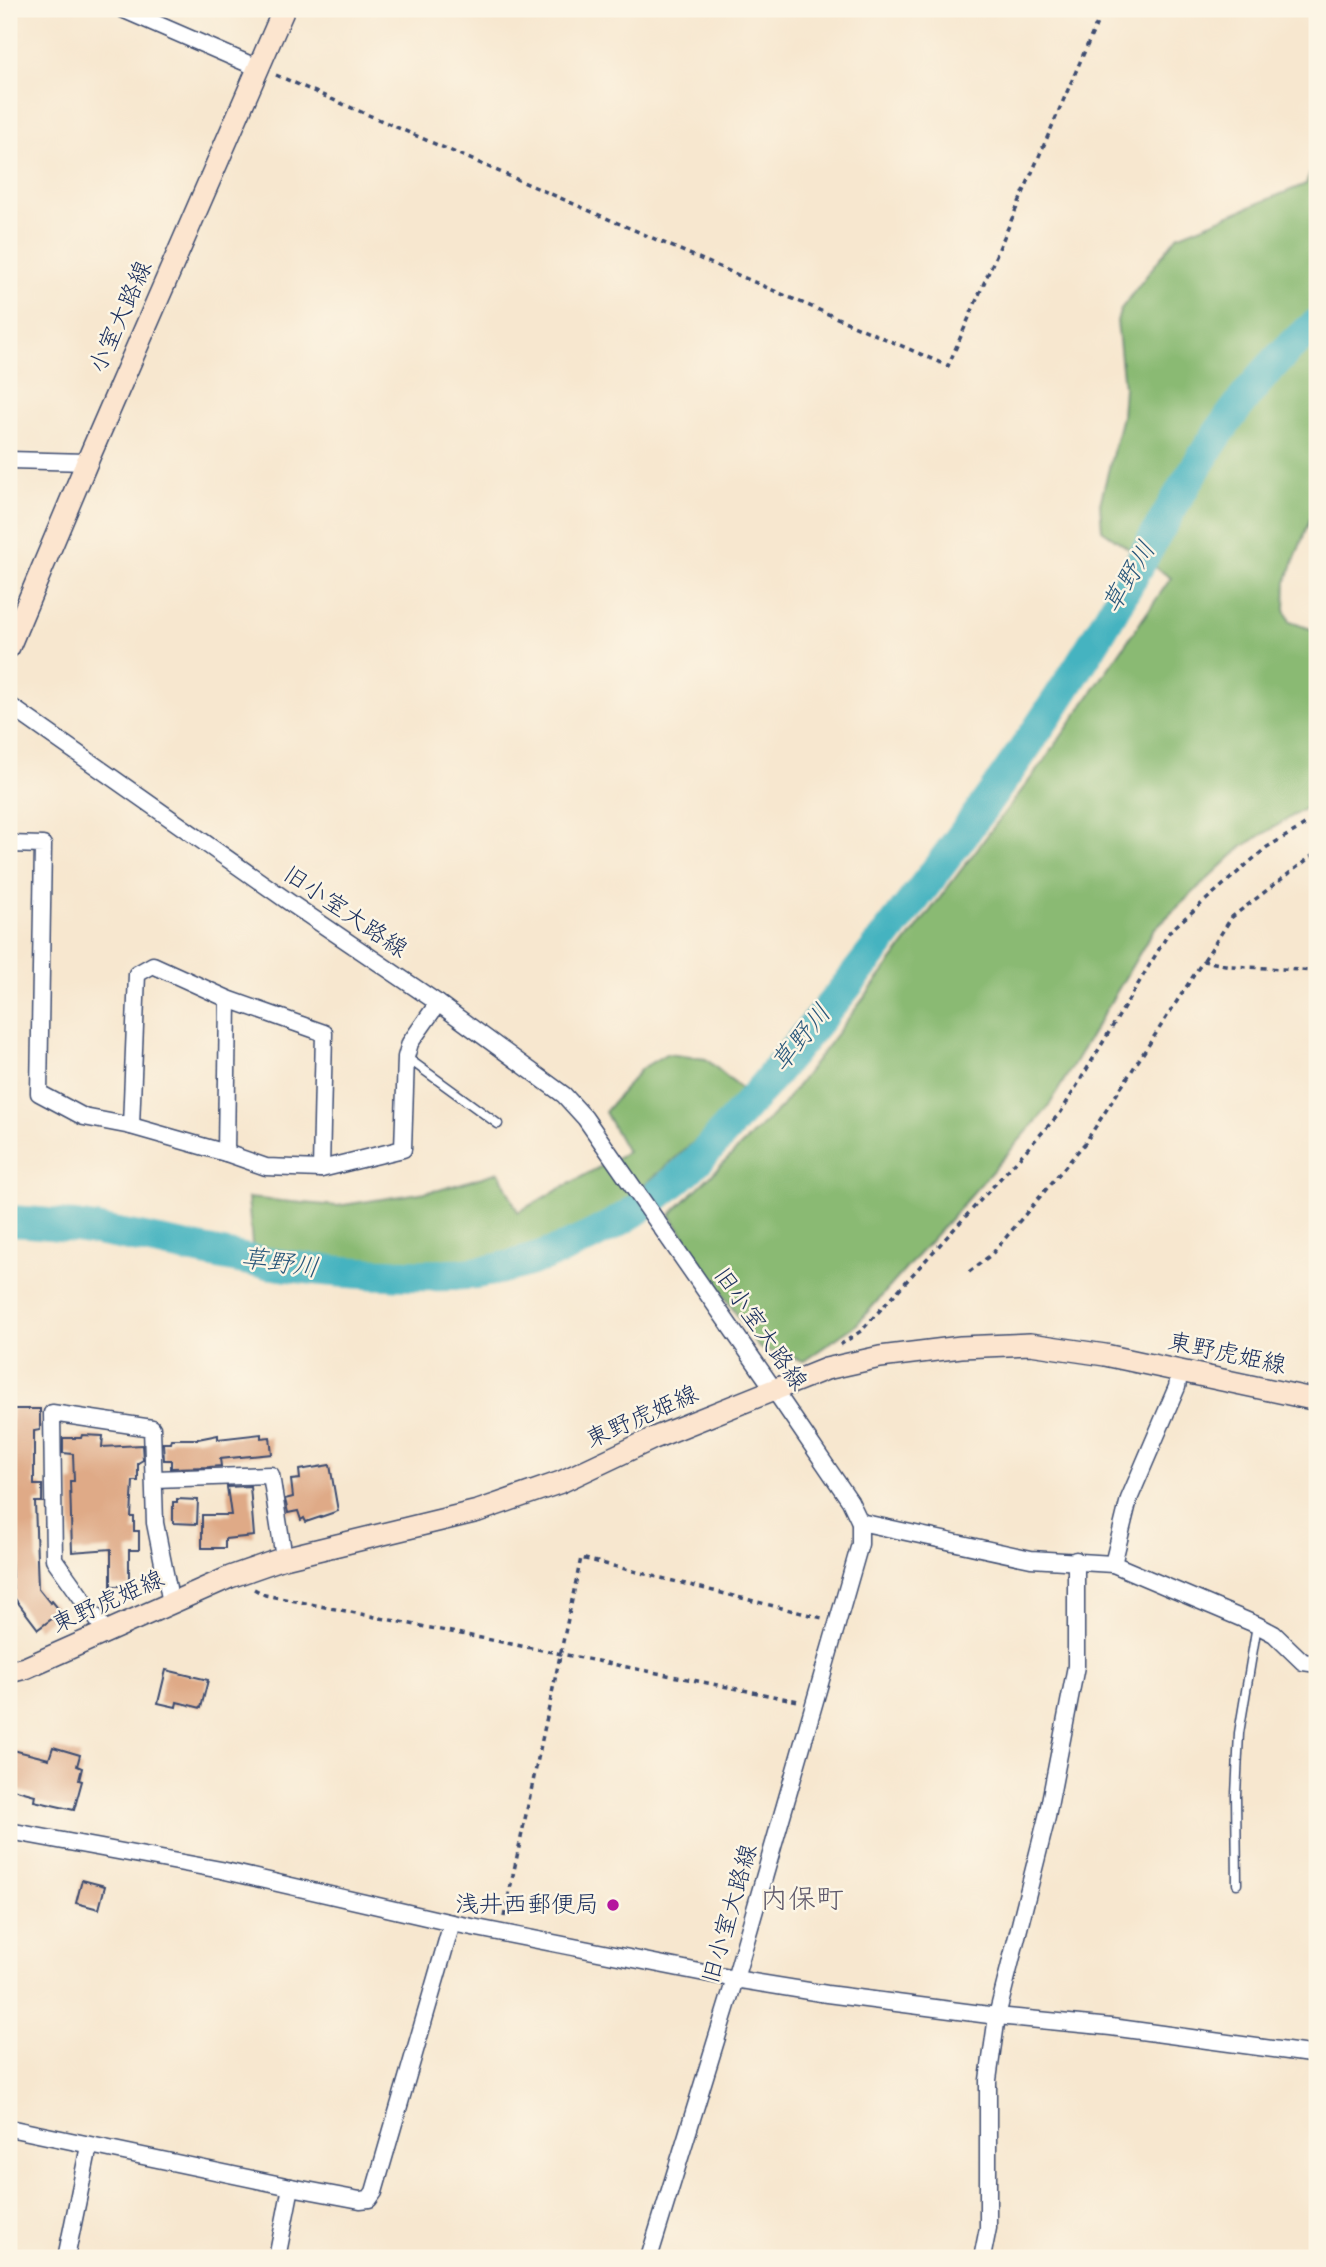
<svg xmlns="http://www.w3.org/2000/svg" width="1326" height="2267" font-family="'Architects Daughter','Klee One',sans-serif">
	<rect width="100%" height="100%" fill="#fcf5e5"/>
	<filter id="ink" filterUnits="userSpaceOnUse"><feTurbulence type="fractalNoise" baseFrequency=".0143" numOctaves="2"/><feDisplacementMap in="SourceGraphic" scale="14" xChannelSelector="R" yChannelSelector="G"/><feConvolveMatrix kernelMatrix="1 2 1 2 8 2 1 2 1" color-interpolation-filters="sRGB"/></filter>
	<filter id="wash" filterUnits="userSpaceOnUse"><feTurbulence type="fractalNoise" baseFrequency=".00686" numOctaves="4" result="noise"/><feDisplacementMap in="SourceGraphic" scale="28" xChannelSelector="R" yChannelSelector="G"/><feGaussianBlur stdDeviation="1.57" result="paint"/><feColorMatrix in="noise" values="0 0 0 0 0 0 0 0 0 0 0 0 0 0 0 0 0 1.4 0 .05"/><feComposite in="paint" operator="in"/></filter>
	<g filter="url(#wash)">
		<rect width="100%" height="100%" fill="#f7e7cf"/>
		<g fill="#8aba73" stroke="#527468" stroke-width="2">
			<polygon points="1317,158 1317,501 1286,582 1285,609 1290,622 1317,631 1317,801 1242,847 1154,929 1047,1109 857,1324 804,1361 759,1348 670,1215 781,1107 1047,757 1171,578 1102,530 1100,504 1122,416 1124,387 1117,321 1121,309 1177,236 1306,184"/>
			<polygon points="666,1054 706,1059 748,1095 611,1214 507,1258 399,1267 253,1256 248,1198 337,1206 439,1190 499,1172 518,1212 627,1152 605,1112 641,1069"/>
		</g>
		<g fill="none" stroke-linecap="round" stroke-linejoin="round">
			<path stroke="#45b3c0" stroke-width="32" d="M9 1221C92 1224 172 1246 254 1261 298 1268 342 1273 387 1274 421 1276 459 1277 493 1270 558 1257 624 1225 675 1181 702 1159 725 1130 748 1104 781 1066 813 1027 845 988 935 874 1023 759 1099 634 1160 533 1222 397 1317 324"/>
		</g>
		<g id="blocks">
			<g fill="#dfaa87">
				<polygon points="12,1409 40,1409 40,1430 34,1431 34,1485 42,1485 42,1502 35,1502 38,1588 50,1603 52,1601 61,1612 38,1629 13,1596 9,1522 9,1507 12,1507 12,1468 9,1468 9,1447"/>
				<polygon points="261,1434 261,1438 270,1437 272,1454 220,1459 221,1466 209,1467 171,1468 171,1460 164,1460 163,1443 170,1443 171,1439 198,1439 218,1435 218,1439"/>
				<polygon points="82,1435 103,1436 102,1447 142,1445 143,1460 138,1463 138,1481 133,1481 131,1517 134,1517 134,1531 139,1531 139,1550 129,1550 129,1586 111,1586 111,1549 72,1552 70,1481 74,1481 73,1454 63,1453 63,1438 81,1438"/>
				<polygon points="330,1465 338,1511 306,1522 304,1518 301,1520 298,1511 288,1513 285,1499 293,1497 291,1480 300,1479 299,1470"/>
				<polygon points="250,1486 254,1536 225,1539 225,1548 202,1548 202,1515 231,1515 227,1487"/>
				<polygon points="177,1499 198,1500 197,1524 173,1523 173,1502 177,1502"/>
				<polygon points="166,1670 208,1680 201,1708 177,1702 176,1707 158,1703"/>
				<polygon points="53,1747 80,1755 77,1766 82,1768 79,1780 82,1781 74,1810 34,1801 35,1795 9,1788 9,1749 49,1759"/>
				<polygon points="82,1880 105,1886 99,1909 76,1903"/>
			</g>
		</g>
	</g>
	<g filter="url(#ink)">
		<use href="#blocks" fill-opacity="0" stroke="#3c4b6f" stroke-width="2"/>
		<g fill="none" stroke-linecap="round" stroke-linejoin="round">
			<defs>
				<g id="lane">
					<polyline points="406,1057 498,1124"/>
					<polyline points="1237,1884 1236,1795 1239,1733 1257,1625"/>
				</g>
				<g id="street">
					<polyline points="122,9 258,68"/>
					<polyline points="9,460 87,462"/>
					<polyline points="9,705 289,902 438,1003 564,1095 585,1118 775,1391 850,1501 860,1522 860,1544 735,1979 649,2258"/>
					<polyline points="9,844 43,845 39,1093 84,1117 131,1126 226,1153 266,1167 321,1169 403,1149 406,1057 410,1043 438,1003"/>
					<polyline points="131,1126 137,974 153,965 228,999 324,1033 321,1169"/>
					<polyline points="226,1153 228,999"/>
					<polyline points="155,1479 271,1475 284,1558"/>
					<polyline points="860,1522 1031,1559 1113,1564 1257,1625 1274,1634 1303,1662 1317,1664"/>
					<polyline points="1113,1564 1129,1499 1177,1387 1180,1370"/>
					<polyline points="106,1632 54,1559 52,1413 152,1428 155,1523 171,1603"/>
					<polyline points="9,1831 221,1870 452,1923 735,1979 827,1994 997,2016 1111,2027 1317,2055"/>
					<polyline points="9,2128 291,2187"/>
					<polyline points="66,2258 89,2146"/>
					<polyline points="277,2258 291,2187 360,2200 369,2199 374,2192 452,1923"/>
					<polyline points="982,2258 988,2228 988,2080 997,2016 1047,1817 1076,1666 1076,1560"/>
				</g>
				<g id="secondary">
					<polyline points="9,647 87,462 284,9"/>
					<polyline points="9,1672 25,1668 230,1577 284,1558 478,1511 561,1482 654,1438 826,1369 880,1357 961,1347 1030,1344 1105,1355 1317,1400"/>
				</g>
			</defs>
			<use href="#lane" stroke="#3c4b6f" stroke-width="11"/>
			<use href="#street" stroke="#3c4b6f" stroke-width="19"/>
			<use href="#secondary" stroke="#3c4b6f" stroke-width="24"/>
			<g stroke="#3c4b6f" stroke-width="3.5" stroke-dasharray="5 5" stroke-linecap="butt">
				<polyline points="276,75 948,366 1103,9"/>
				<polyline points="1204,960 1232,917 1317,852"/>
				<polyline points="969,1272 992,1254 1085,1143 1203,961 1231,966 1317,971"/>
				<polyline points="840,1345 861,1331 1061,1112 1170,931 1267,847 1317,818"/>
				<polyline points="254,1589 265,1595 798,1701"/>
				<polyline points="504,1917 581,1558 822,1618"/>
			</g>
			<use href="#lane" stroke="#fff" stroke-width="8"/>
			<use href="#street" stroke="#fff" stroke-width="16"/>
			<use href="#secondary" stroke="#fce5cf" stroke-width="21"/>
		</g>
	</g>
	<circle fill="#b5179e" stroke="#fcf5e5" stroke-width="2.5" cx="613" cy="1905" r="7"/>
	<g text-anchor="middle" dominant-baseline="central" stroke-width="5" stroke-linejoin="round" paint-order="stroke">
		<g font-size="24" fill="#1b2f5e" stroke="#fcf5e5">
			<text transform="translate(121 317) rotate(-66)">小室大路線</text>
			<text transform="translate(345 912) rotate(34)">旧小室大路線</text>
			<text transform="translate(760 1329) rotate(55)">旧小室大路線</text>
			<text transform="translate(1227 1354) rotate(12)">東野虎姫線</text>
			<text transform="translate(642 1417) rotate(-24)">東野虎姫線</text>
			<text transform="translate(108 1602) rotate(-24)">東野虎姫線</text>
			<text transform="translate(730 1914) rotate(-74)">旧小室大路線</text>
		</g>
		<g font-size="24" fill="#1b2f5e" stroke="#fcf5e5" text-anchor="end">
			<text x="599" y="1905">浅井西郵便局</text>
		</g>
		<g font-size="26" font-style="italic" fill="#28577b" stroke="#fcf5e5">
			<text transform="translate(1129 577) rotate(-59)">草野川</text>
			<text transform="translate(801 1038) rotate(-51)">草野川</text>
			<text transform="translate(280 1263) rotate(8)">草野川</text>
		</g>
		<g font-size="28" fill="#605a6c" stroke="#fcf5e5">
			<text x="802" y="1899">内保町</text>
		</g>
	</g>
	<rect width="1326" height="2267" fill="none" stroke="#fcf5e5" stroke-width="35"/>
</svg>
